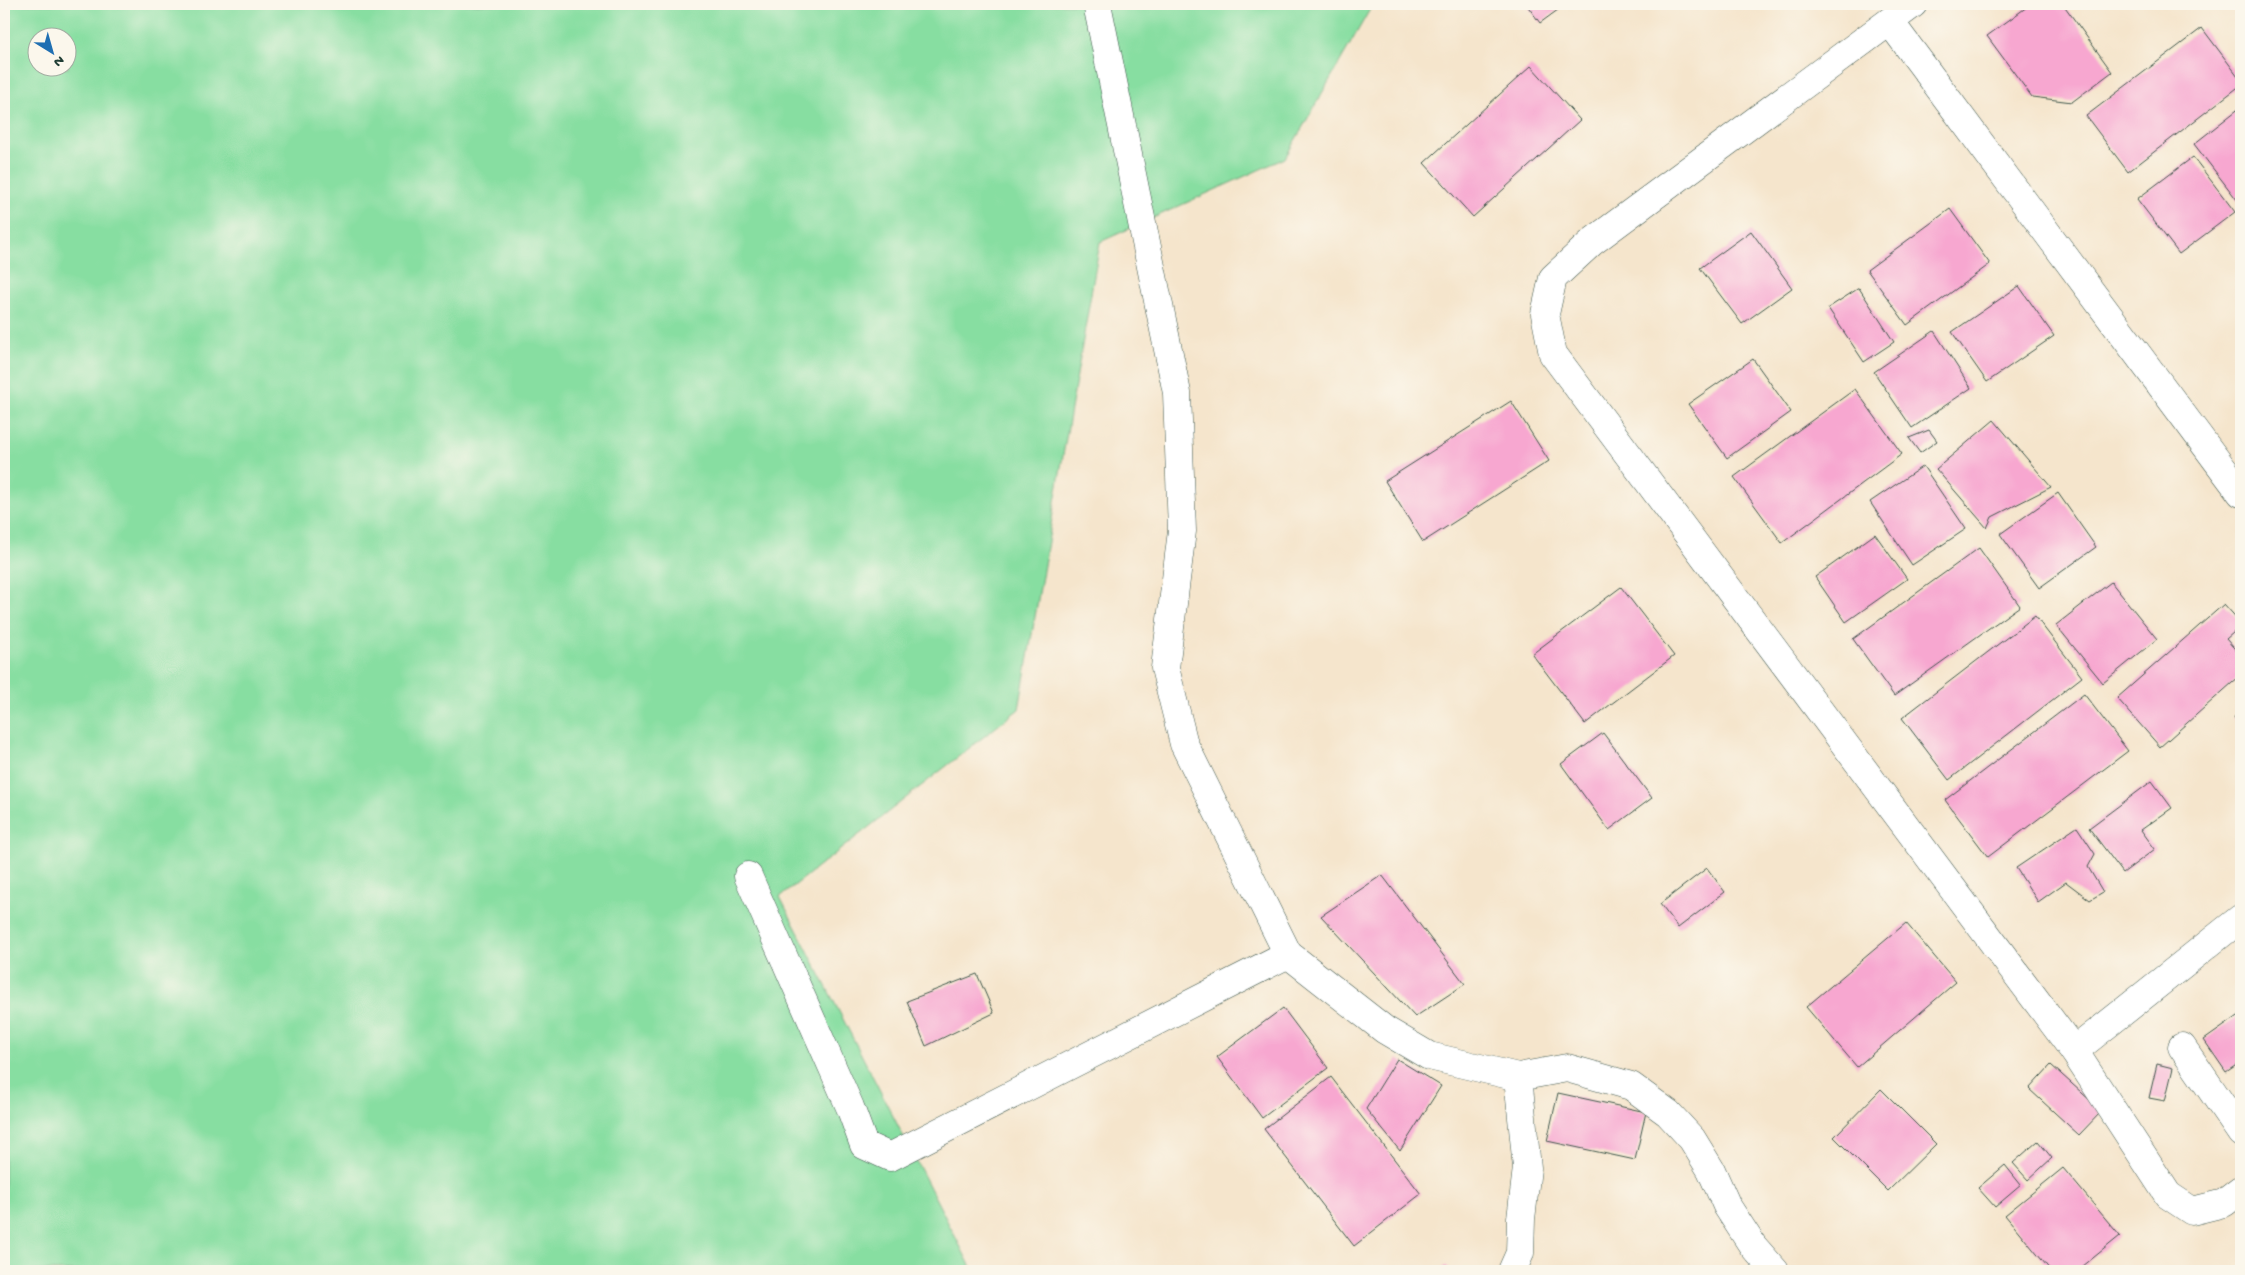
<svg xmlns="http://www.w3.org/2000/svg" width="2245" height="1275" font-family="'Gochi Hand',sans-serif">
	<rect width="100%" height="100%" fill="#fbf7ec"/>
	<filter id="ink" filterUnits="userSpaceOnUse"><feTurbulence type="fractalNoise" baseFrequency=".02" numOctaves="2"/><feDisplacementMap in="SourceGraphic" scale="10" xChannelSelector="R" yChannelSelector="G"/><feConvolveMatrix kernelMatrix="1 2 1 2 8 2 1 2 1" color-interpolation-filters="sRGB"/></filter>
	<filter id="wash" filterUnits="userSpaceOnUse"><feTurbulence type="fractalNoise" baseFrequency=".0096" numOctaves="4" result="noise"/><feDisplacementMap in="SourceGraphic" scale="20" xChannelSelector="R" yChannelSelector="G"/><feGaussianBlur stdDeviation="1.12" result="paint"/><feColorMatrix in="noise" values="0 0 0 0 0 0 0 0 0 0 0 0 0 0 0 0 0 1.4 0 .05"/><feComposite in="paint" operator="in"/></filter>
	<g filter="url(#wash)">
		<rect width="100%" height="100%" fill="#f5e5cc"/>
		<path fill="#87dea1" stroke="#538e6a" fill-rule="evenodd" d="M4 4H1373L1285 158 1100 242 1019 709 780 897 973 1271H4ZM38 38H68V68H38Z"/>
		<g id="blocks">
			<g fill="#f7a7d0">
				<polygon points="1526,4 1566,4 1540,23"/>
				<polygon points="2031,4 2063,4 2112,72 2072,102 2032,97 1987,36"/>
				<polygon points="2202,28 2241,80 2241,85 2128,172 2086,116"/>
				<polygon points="1531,66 1580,120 1473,217 1424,163"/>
				<polygon points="2241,107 2241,205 2194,144"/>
				<polygon points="2193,157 2235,212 2179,254 2137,199"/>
				<polygon points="1950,209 1990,264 1907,325 1867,270"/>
				<polygon points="1751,231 1792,288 1742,324 1700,268"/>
				<polygon points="2019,286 2054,336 1987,382 1952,332"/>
				<polygon points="1859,288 1894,342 1864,362 1828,308"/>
				<polygon points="1934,331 1971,388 1912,428 1874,372"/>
				<polygon points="1753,359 1791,412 1727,458 1688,404"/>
				<polygon points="1855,389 1902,454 1782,543 1734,477"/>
				<polygon points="1511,401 1549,461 1423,542 1385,481"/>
				<polygon points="1994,420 2051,487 1992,517 1987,528 1936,469"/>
				<polygon points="1929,430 1937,441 1920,453 1909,438"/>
				<polygon points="1923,466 1966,529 1912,565 1870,502"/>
				<polygon points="2058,493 2096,547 2039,588 2000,534"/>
				<polygon points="1875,534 1907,579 1846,622 1815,577"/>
				<polygon points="1979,548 2020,606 1894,696 1853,639"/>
				<polygon points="2111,582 2157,639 2103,683 2056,625"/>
				<polygon points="1621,587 1674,656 1585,724 1532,654"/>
				<polygon points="2224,604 2241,623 2241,626 2226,639 2241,656 2241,675 2160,747 2117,698"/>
				<polygon points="2035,616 2082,677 1949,780 1902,718"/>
				<polygon points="2084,694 2128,751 1988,857 1945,800"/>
				<polygon points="2241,712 2241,728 2234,717"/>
				<polygon points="1603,733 1652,798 1609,830 1561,764"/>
				<polygon points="2152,781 2172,808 2141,830 2155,849 2123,873 2089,828"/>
				<polygon points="2077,827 2095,854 2088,867 2103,892 2090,900 2066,882 2038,902 2016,868"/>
				<polygon points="1707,868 1725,892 1678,928 1660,904"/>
				<polygon points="1382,875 1465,984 1415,1017 1321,916"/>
				<polygon points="1906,923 1956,982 1857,1067 1806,1007"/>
				<polygon points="977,974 994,1013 926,1046 907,1001"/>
				<polygon points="1283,1008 1328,1068 1262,1118 1217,1057"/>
				<polygon points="2241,1014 2241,1062 2226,1072 2204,1040"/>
				<polygon points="1397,1059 1441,1086 1400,1151 1366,1109"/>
				<polygon points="2157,1064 2173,1068 2165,1101 2149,1098"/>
				<polygon points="2051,1065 2102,1111 2079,1135 2029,1089"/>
				<polygon points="1331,1077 1421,1194 1354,1246 1264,1129"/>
				<polygon points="1881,1089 1936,1144 1888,1191 1834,1137"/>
				<polygon points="1558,1093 1646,1112 1635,1160 1547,1141"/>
				<polygon points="2038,1141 2052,1158 2028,1180 2013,1163"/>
				<polygon points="2005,1165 2021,1185 1995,1207 1978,1188"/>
				<polygon points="2063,1168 2120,1236 2077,1271 2051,1271 2005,1215"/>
				<polygon points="1446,1265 1451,1271 1438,1271"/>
			</g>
		</g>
	</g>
	<g filter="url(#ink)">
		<use href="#blocks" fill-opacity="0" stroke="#3f564b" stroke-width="1"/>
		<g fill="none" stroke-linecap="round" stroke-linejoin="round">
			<defs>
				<g id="minor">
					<polyline points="1097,4 1177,393 1182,531 1165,668 1184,744 1288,954 1385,1030 1429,1056 1518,1077 1567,1068 1631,1086 1668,1113 1692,1139 1711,1170 1727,1206 1753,1246 1775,1271"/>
					<polyline points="1913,4 1592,242 1553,278 1545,314 1553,354 2074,1051 2241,918"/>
					<polyline points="1890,22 2241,493"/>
					<polyline points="748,876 850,1107 864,1145 890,1157 1288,954"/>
					<polyline points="2182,1047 2241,1133"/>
					<polyline points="2074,1051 2168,1195 2192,1211 2224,1203 2241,1190"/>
					<polyline points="1512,1271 1520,1253 1521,1219 1527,1168 1518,1077"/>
				</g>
			</defs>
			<use href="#minor" stroke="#3f564b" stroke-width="29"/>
			<use href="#minor" stroke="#fff" stroke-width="28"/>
		</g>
	</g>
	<rect width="2245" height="1275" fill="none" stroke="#fbf7ec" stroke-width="20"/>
	<g transform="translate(52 52) rotate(143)"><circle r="24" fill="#fbf7ec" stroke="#a3ada2"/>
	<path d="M0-4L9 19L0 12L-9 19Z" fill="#1f6fb2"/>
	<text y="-8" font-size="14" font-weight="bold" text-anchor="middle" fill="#1f3d34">N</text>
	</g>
</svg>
